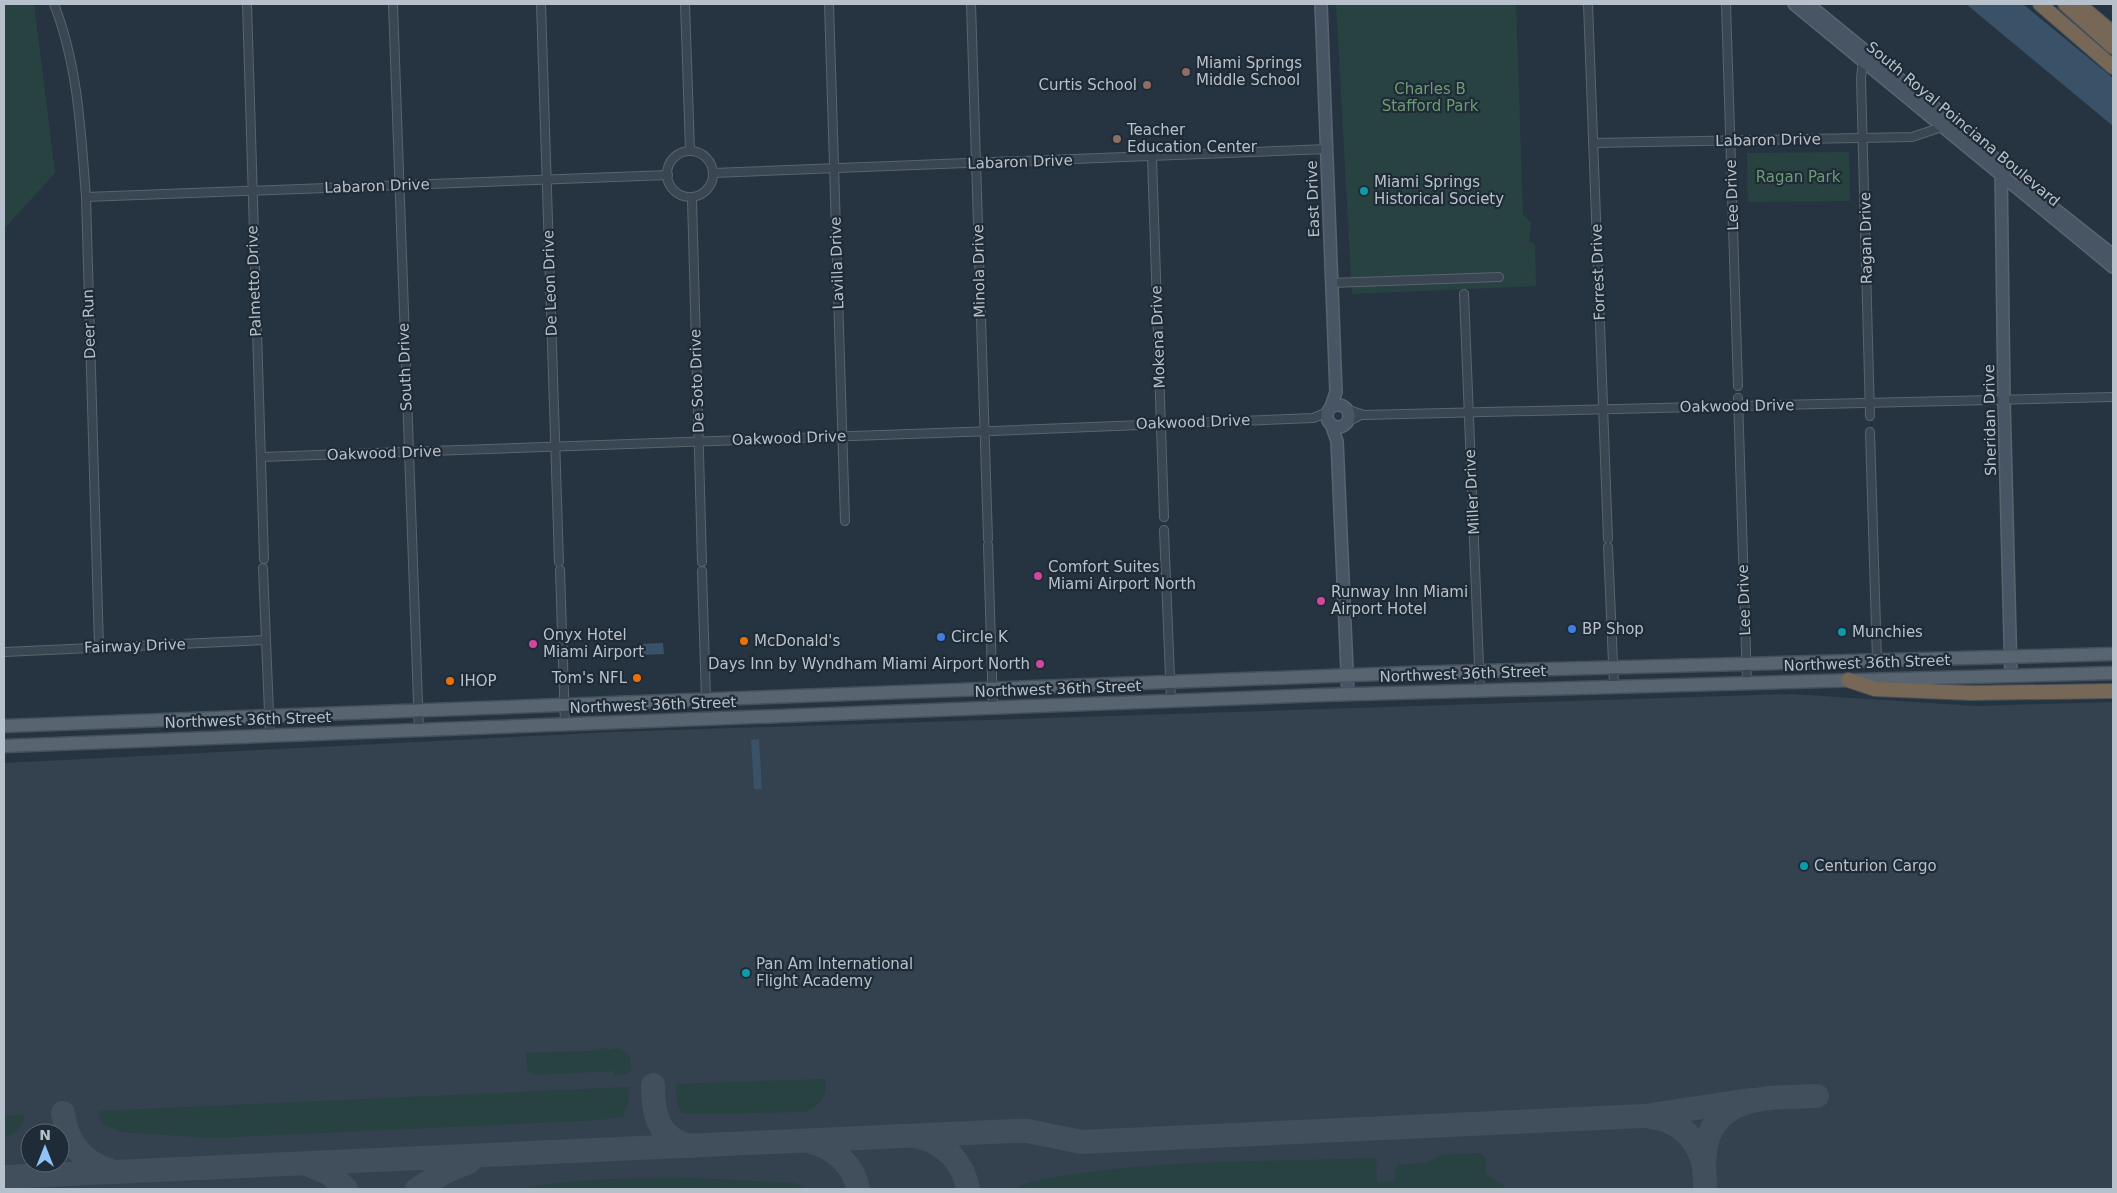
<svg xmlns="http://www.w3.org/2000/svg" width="2117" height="1193" font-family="'DejaVu Sans',sans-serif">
	<rect width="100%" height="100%" fill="#263441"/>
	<path fill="#34414e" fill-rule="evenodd" d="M1791 694 1976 706 2113 702V1189H4V763L612 732ZM30 1133H60V1163H30Z"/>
	<g fill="#284242">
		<polygon points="4,4 34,4 55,173 4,229"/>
		<polygon points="1336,4 1516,4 1523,214 1531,223 1529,241 1535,245 1536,286 1352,294"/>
		<polygon points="1849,152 1850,201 1748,202 1747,153"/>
		<path d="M616 1047C631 1057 630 1050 631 1071H628V1074L615 1075 613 1071 535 1075 527 1070 526 1053 594 1051 605 1048 611 1050Z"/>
		<path d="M825 1079C828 1096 820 1106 804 1112L691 1114 682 1113 677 1103 676 1084Z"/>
		<polygon points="629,1087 628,1104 623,1116 600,1120 213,1138 121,1132 106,1126 99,1119 100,1111"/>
		<polygon points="23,1115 24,1119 18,1131 4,1137 4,1116"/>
		<path d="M1480 1153 1485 1157 1486 1174 1504 1186 1506 1189H1016C1033 1179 1055 1177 1075 1174 1173 1159 1277 1162 1376 1158L1377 1182 1395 1181V1170L1399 1165 1426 1163 1441 1155Z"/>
		<path d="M690 1178 795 1183 805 1189H524C578 1177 635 1179 690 1178Z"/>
	</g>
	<g fill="#395268">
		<polygon points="1966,4 2023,4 2113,78 2113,126"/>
		<polygon points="663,643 664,654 641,655 640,644"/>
		<polygon points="759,739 762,789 754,789 751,740"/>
	</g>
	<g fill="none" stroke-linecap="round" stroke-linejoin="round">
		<g stroke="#414f5c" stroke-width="24">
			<path d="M653 1085C653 1115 658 1139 691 1146"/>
			<path d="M63 1113C67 1143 82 1162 111 1171"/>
			<path d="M1651 1117C1679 1120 1698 1139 1704 1166"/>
			<path d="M919 1137C946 1143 963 1163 968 1189"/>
			<path d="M811 1142C834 1147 854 1166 858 1189"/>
			<polyline points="309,1165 330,1174 346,1189"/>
			<polyline points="4,1177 1013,1131 1028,1131 1081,1142 1644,1116 1750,1100"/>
			<polyline points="417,1189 445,1172 469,1162"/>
			<path d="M1705 1189C1705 1177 1703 1163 1705 1151 1713 1092 1773 1098 1817 1096"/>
		</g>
		<defs>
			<g id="street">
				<path d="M54 4C78 65 81 132 86 197L99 647"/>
				<polyline points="247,4 264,559"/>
				<polyline points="393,4 419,730"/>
				<polyline points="541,4 559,562"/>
				<polyline points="685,4 690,150"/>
				<polyline points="829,4 845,521"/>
				<polyline points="971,4 988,539"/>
				<polyline points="1588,4 1608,539"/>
				<polyline points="1726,4 1738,386"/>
				<polyline points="1863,61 1861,78 1870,416"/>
				<polyline points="1593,143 1912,137 1942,127"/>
				<circle cx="690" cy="174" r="23"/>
				<polyline points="1152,157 1164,517"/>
				<polyline points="713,173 1327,149"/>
				<polyline points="86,197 668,175"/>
				<polyline points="692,199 702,562"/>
				<polyline points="1331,283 1499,277"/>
				<polyline points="1464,294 1480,690"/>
				<polyline points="1738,398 1747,683"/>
				<polyline points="1346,409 1364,415 2113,397"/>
				<polyline points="1347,422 1361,415"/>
				<polyline points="1870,432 1877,660"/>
				<polyline points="261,457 993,431 1313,418 1328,412"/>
				<polyline points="1164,530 1171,701"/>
				<polyline points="988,545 993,708"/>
				<polyline points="1608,547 1614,686"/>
				<polyline points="263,568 270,736"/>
				<polyline points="560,570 565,724"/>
				<polyline points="702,571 706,699"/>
				<polyline points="4,652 266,640"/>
			</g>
			<g id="secondary">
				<polyline points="1321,4 1336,392 1331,407"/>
				<polyline points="1794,4 2113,267"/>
				<polyline points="1808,4 1962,130 2007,169"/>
				<polyline points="2001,165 2004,400 2011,676"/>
				<polyline points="2022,183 2113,255"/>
				<circle cx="1338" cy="416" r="11"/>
				<polyline points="1331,424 1337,441 1348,694"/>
			</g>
			<g id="primary">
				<polyline points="4,726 1407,673 2113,654"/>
				<polyline points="4,746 1322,695 2113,673"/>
			</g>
			<g id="highway">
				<polyline points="2040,4 2113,67"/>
				<polyline points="2065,4 2113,47"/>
				<polyline points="2081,6 2113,33"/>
				<polyline points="1848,680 1875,689 1971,693 2113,691"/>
			</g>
		</defs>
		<use href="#street" stroke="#58646e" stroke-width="10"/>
		<use href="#secondary" stroke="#58646e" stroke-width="14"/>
		<use href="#primary" stroke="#444f5a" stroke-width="15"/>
		<use href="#highway" stroke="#45515b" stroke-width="16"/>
		<use href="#street" stroke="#3a4651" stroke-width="8"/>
		<use href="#secondary" stroke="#485564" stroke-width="11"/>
		<use href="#primary" stroke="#586571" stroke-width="12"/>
		<use href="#highway" stroke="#776757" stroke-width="14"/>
	</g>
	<g fill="#8d6e63" stroke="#1f2b36" stroke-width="2">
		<circle cx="1186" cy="72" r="5"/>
		<circle cx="1147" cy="85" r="5"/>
		<circle cx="1117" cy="139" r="5"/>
	</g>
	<g fill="#0f9aa8" stroke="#1f2b36" stroke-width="2">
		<circle cx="1364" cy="191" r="5"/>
		<circle cx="1842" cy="632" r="5"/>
		<circle cx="1804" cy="866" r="5"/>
		<circle cx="746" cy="973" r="5"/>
	</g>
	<g fill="#d1479c" stroke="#1f2b36" stroke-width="2">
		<circle cx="1038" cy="576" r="5"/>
		<circle cx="1321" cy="601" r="5"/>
		<circle cx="533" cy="644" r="5"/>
		<circle cx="1040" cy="664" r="5"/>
	</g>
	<g fill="#3f7fe0" stroke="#1f2b36" stroke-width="2">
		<circle cx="1572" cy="629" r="5"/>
		<circle cx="941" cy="637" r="5"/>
	</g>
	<g fill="#e8710a" stroke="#1f2b36" stroke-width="2">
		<circle cx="744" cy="641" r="5"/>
		<circle cx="637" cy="678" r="5"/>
		<circle cx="450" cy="681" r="5"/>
	</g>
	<g text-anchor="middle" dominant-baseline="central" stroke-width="4.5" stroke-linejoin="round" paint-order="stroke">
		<g font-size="15" fill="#b7c1cb" stroke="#1f2b36" text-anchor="start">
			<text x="1196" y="63">Miami Springs<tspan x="1196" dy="17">Middle School</tspan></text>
			<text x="1137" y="85" text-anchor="end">Curtis School</text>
			<text x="1127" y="130">Teacher<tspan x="1127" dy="17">Education Center</tspan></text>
			<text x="1374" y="182">Miami Springs<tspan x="1374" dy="17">Historical Society</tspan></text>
			<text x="1048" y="567">Comfort Suites<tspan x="1048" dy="17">Miami Airport North</tspan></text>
			<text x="1331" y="592">Runway Inn Miami<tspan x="1331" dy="17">Airport Hotel</tspan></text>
			<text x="1582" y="629">BP Shop</text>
			<text x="1852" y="632">Munchies</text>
			<text x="543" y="635">Onyx Hotel<tspan x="543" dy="17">Miami Airport</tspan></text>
			<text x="951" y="637">Circle K</text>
			<text x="754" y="641">McDonald's</text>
			<text x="1030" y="664" text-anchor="end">Days Inn by Wyndham Miami Airport North</text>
			<text x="627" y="678" text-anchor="end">Tom's NFL</text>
			<text x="460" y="681">IHOP</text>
			<text x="1814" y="866">Centurion Cargo</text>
			<text x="756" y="964">Pan Am International<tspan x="756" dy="17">Flight Academy</tspan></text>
		</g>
		<g font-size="15" fill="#6d9c73" stroke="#1f2b36">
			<text x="1430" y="89">Charles B<tspan x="1430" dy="17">Stafford Park</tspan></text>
			<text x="1798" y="177">Ragan Park</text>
		</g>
		<g font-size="15" fill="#b7c1cb" stroke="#1f2b36">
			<text transform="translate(1963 124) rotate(40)">South Royal Poinciana Boulevard</text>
			<text transform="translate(1768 140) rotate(-1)">Labaron Drive</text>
			<text transform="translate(1020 162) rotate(-2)">Labaron Drive</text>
			<text transform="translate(377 186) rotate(-2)">Labaron Drive</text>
			<text transform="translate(1732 195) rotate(-92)">Lee Drive</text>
			<text transform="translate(1313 199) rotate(-92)">East Drive</text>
			<text transform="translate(1866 238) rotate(-91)">Ragan Drive</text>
			<text transform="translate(837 263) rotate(-92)">Lavilla Drive</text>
			<text transform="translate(979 271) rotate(-91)">Minola Drive</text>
			<text transform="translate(1598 272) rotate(-92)">Forrest Drive</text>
			<text transform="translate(254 281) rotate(-92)">Palmetto Drive</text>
			<text transform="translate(550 283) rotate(-92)">De Leon Drive</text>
			<text transform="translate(89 324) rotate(-92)">Deer Run</text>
			<text transform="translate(1158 337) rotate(-92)">Mokena Drive</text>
			<text transform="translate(405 367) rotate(-92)">South Drive</text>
			<text transform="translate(697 381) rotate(-92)">De Soto Drive</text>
			<text transform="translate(1737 406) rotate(-1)">Oakwood Drive</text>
			<text transform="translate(1990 420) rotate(-91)">Sheridan Drive</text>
			<text transform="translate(1193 422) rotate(-2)">Oakwood Drive</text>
			<text transform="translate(789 438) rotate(-2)">Oakwood Drive</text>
			<text transform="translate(384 453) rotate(-2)">Oakwood Drive</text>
			<text transform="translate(1472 492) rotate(-93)">Miller Drive</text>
			<text transform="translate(1744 600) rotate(-92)">Lee Drive</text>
			<text transform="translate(135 646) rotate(-2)">Fairway Drive</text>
			<text transform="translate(1867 663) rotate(-2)">Northwest 36th Street</text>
			<text transform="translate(1463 674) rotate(-2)">Northwest 36th Street</text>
			<text transform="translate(1058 689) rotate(-2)">Northwest 36th Street</text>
			<text transform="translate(653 705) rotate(-2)">Northwest 36th Street</text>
			<text transform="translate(248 720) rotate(-2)">Northwest 36th Street</text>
		</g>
	</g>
	<rect width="2117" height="1193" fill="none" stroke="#b7c1cb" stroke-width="10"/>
	<g transform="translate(45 1148)"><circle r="24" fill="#1f2b36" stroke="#5c6772"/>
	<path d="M0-4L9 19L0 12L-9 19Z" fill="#8ec3f9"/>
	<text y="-8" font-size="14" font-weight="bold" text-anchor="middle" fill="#b7c1cb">N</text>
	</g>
</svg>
